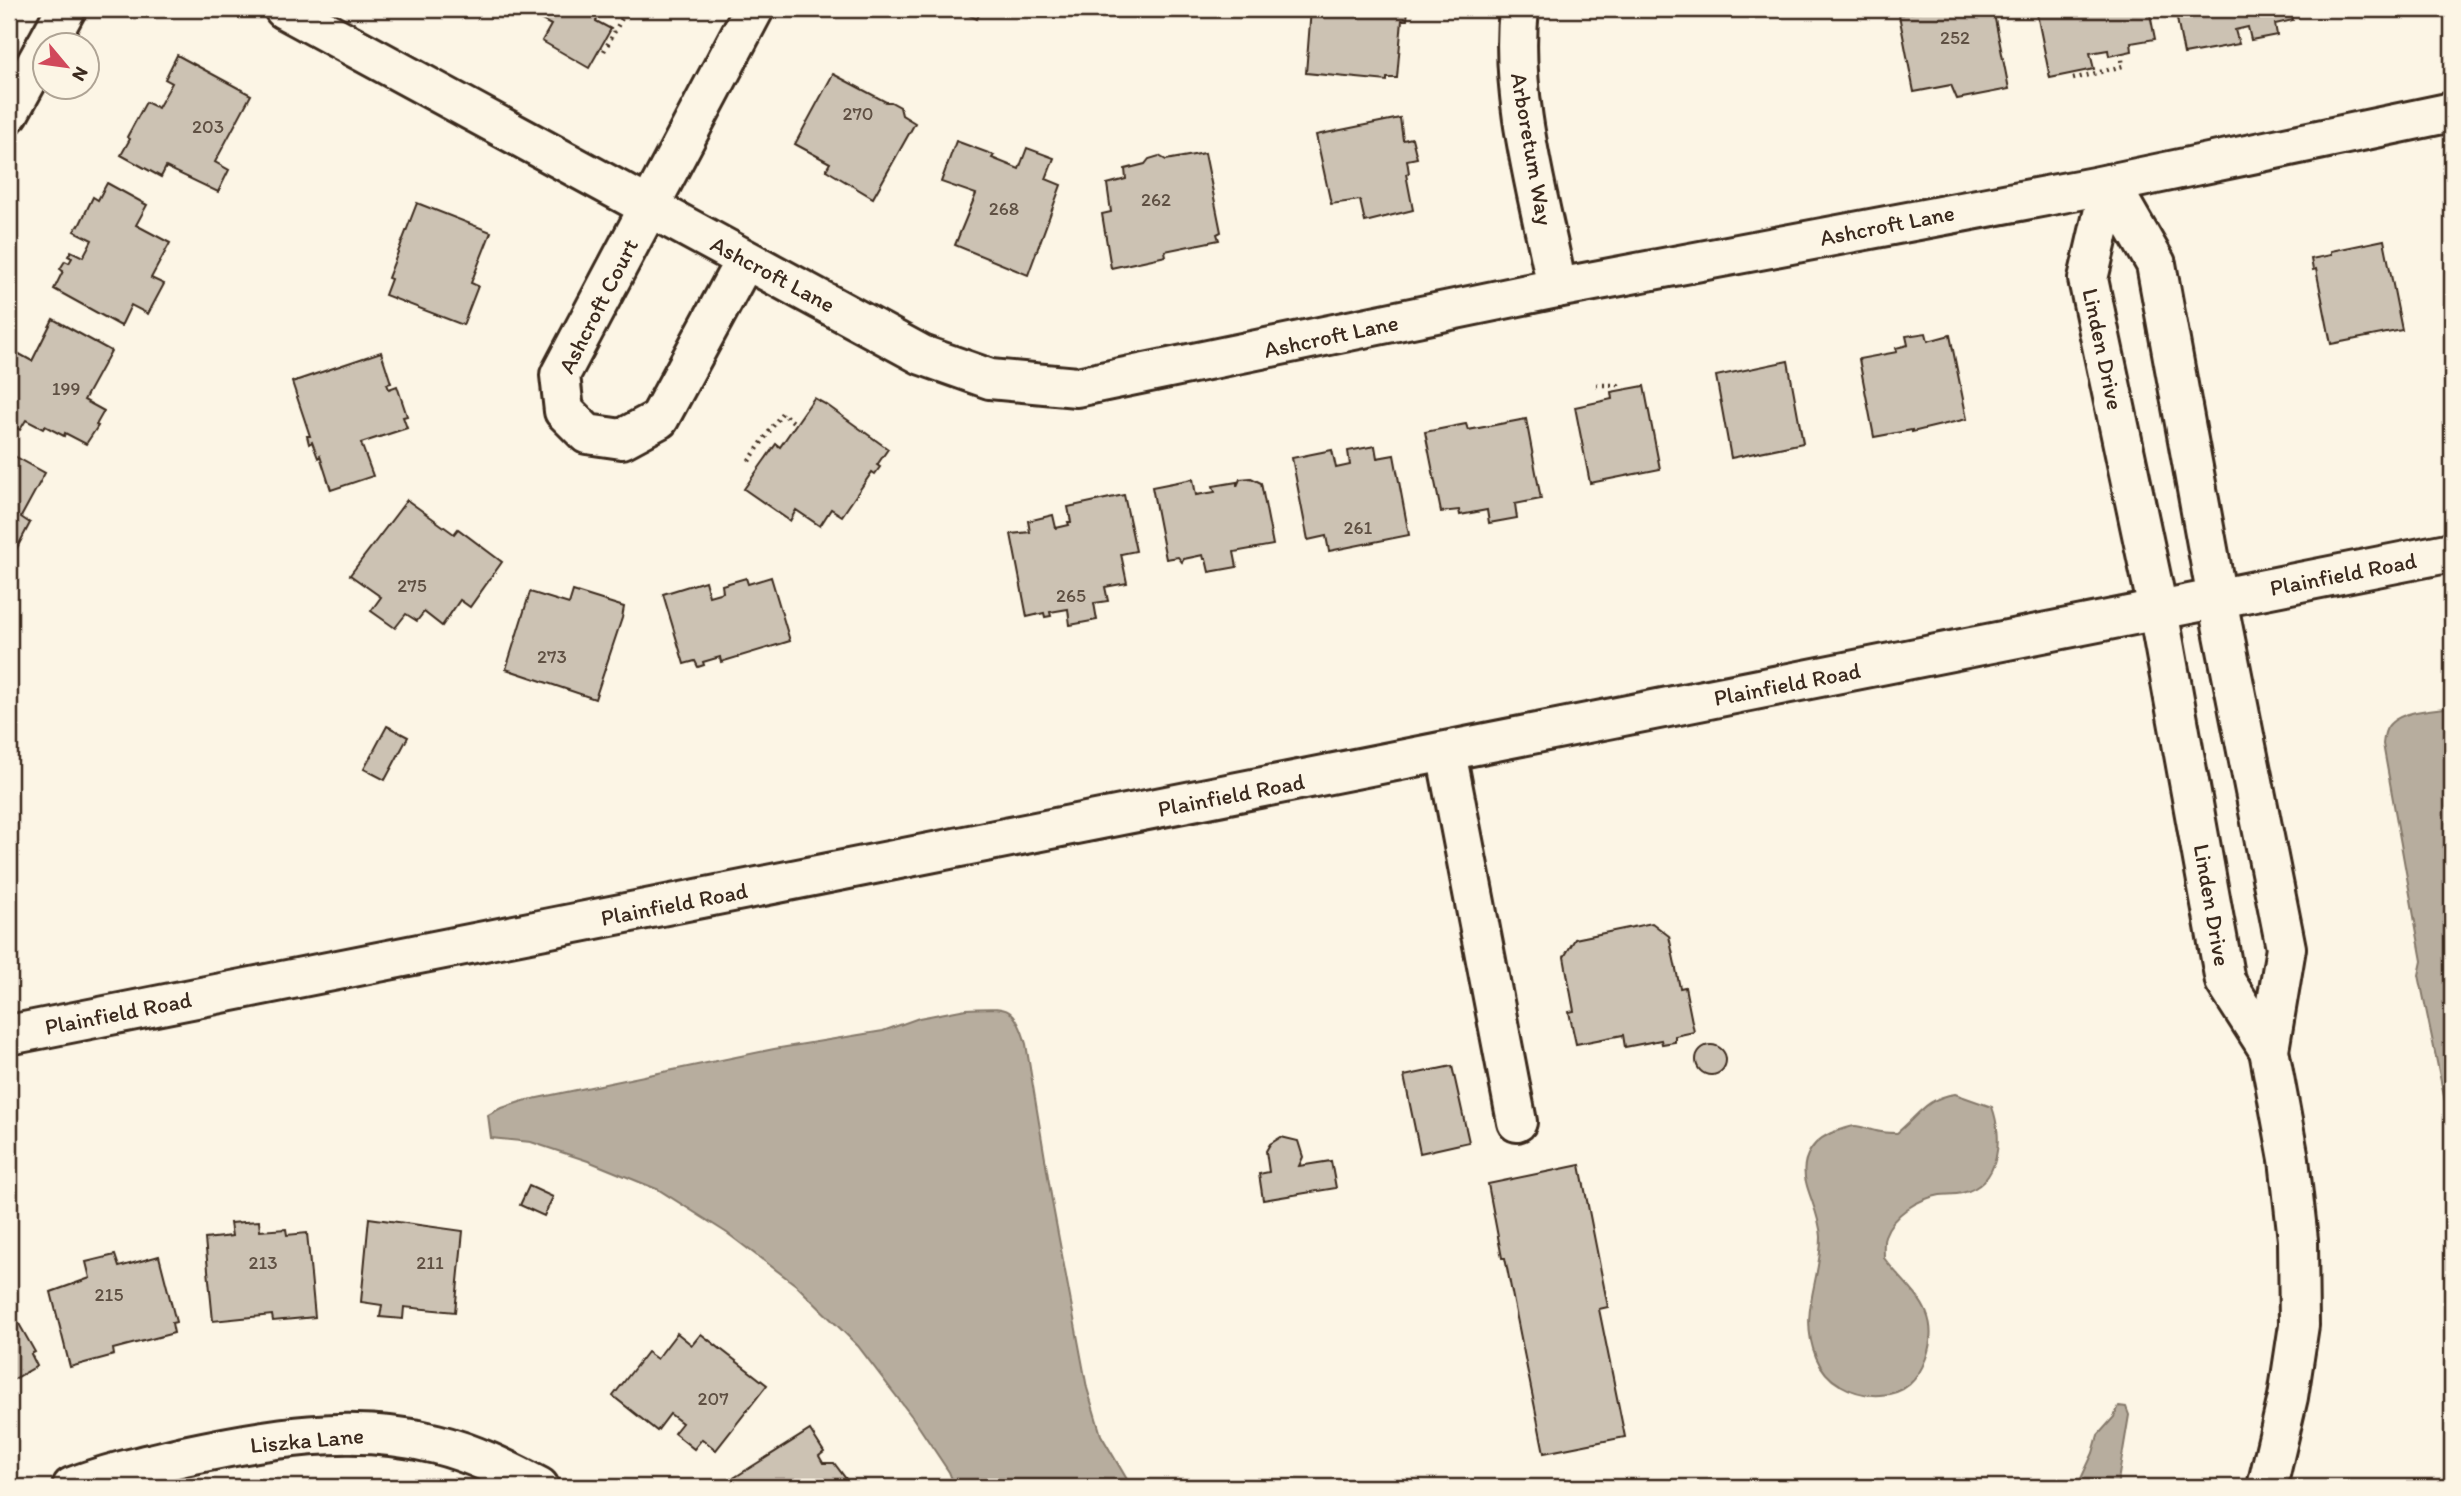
<svg xmlns="http://www.w3.org/2000/svg" width="2461" height="1496" font-family="Itim,sans-serif">
	<rect width="100%" height="100%" fill="#fcf5e5"/>
	<filter id="ink" filterUnits="userSpaceOnUse"><feTurbulence type="fractalNoise" baseFrequency=".0143" numOctaves="2"/><feDisplacementMap in="SourceGraphic" scale="14" xChannelSelector="R" yChannelSelector="G"/><feConvolveMatrix kernelMatrix="1 2 1 2 8 2 1 2 1" color-interpolation-filters="sRGB"/></filter>
	<g filter="url(#ink)">
		<g fill="#b7ad9e" stroke="#85796b" stroke-width="2">
			<path d="M2452 707V1163L2445 1101 2419 975 2422 961 2383 744C2384 736 2385 728 2391 723 2405 710 2434 710 2452 707Z"/>
			<path d="M966 1009C1005 1008 1014 1002 1026 1044L1053 1207 1087 1388 1101 1435 1128 1481 1137 1487H955L949 1472 913 1418 858 1346 796 1285 727 1233 659 1190 588 1161 531 1142 491 1138 488 1115 499 1109 523 1101 774 1049 883 1031 919 1018Z"/>
			<path d="M1955 1094 1992 1107C2003 1137 2001 1184 1962 1193 1955 1195 1947 1194 1940 1195 1918 1199 1893 1214 1885 1236 1883 1242 1884 1252 1884 1258 1910 1292 1943 1310 1926 1358 1918 1380 1905 1394 1880 1395 1866 1396 1852 1392 1840 1385 1829 1379 1821 1369 1816 1357 1798 1313 1821 1281 1821 1237 1820 1219 1812 1203 1807 1186 1798 1158 1814 1137 1840 1130 1844 1129 1851 1126 1855 1126 1862 1126 1869 1130 1876 1131 1883 1133 1890 1133 1897 1133 1918 1116 1926 1098 1955 1094Z"/>
			<polygon points="2119,1406 2126,1407 2129,1415 2117,1487 2077,1487 2093,1453 2098,1435 2114,1417"/>
		</g>
		<g fill="#ccc2b3" stroke="#3b2a1e" stroke-width="2">
			<polygon points="522,9 619,9 614,16 602,10 596,21 611,29 589,68 542,41 551,25"/>
			<polygon points="956,9 982,9 977,19"/>
			<polygon points="1311,9 1408,9 1407,20 1402,20 1397,78 1387,78 1387,81 1306,73"/>
			<polygon points="1932,9 1993,9 2009,89 1957,99 1951,85 1914,92 1899,15"/>
			<polygon points="2036,9 2149,9 2155,39 2131,43 2132,51 2109,56 2108,50 2090,53 2094,69 2050,78"/>
			<polygon points="2175,9 2291,9 2293,20 2275,24 2277,35 2251,40 2248,27 2235,30 2239,44 2184,54"/>
			<polygon points="2352,9 2395,9 2363,15 2362,12 2353,14"/>
			<polygon points="177,55 251,95 215,162 229,170 218,192 166,167 161,177 121,155 130,139 127,137 146,102 158,108 172,83 165,79"/>
			<polygon points="833,74 886,102 891,102 900,107 902,115 915,123 873,198 826,170 830,163 795,144"/>
			<polygon points="1400,118 1403,140 1412,138 1417,158 1407,160 1409,173 1406,174 1413,210 1365,222 1360,200 1331,204 1316,135"/>
			<polygon points="956,141 994,155 992,158 1019,169 1027,148 1054,158 1046,179 1061,185 1028,275 955,245 976,194 941,182"/>
			<polygon points="1205,153 1221,232 1217,234 1219,240 1165,251 1166,256 1111,268 1102,214 1111,212 1107,184 1126,179 1125,169 1145,164 1149,159 1159,156 1166,160"/>
			<polygon points="107,183 147,205 136,225 170,243 151,278 164,284 148,314 131,305 121,326 54,289 63,271 60,269 65,261 69,263 72,258 68,256 71,251 83,257 92,240 74,231 78,225 79,226 93,197 98,200"/>
			<polygon points="417,203 491,232 471,283 478,286 463,325 385,295 391,279 388,278"/>
			<polygon points="2384,240 2402,330 2331,344 2316,269 2313,270 2311,259 2331,255 2331,251"/>
			<polygon points="53,319 111,351 84,400 104,411 96,425 98,426 86,444 65,433 64,436 45,426 43,429 26,420 20,430 9,424 9,356 12,350 32,361"/>
			<polygon points="1926,333 1928,341 1950,335 1967,419 1912,432 1912,430 1874,437 1859,359 1897,352 1896,348 1908,345 1906,336"/>
			<polygon points="381,352 391,383 387,384 389,389 397,386 407,416 403,417 407,428 361,443 373,476 331,490 320,456 318,458 312,442 309,444 307,436 310,436 292,382"/>
			<polygon points="1788,361 1803,443 1731,458 1716,376"/>
			<polygon points="1644,386 1660,469 1590,483 1575,407 1612,399 1611,392"/>
			<polygon points="814,398 827,405 888,449 877,465 880,467 875,474 872,472 842,516 831,509 820,526 796,510 790,521 744,489 776,444 780,447"/>
			<polygon points="1526,419 1541,499 1515,504 1517,518 1489,523 1487,510 1460,515 1459,510 1441,512 1425,432 1466,424 1468,430"/>
			<polygon points="1375,446 1377,458 1394,455 1409,535 1329,551 1326,536 1308,540 1292,458 1332,450 1336,468 1350,465 1348,451"/>
			<polygon points="9,453 45,473 21,517 30,523 9,563"/>
			<polygon points="1251,478 1261,483 1273,545 1234,552 1237,567 1209,572 1206,559 1204,559 1203,555 1184,559 1182,562 1178,557 1166,559 1152,487 1193,479 1196,495 1215,492 1213,486 1237,482 1237,486 1240,479"/>
			<polygon points="1124,495 1136,551 1121,554 1127,583 1105,587 1108,601 1094,603 1097,620 1070,625 1068,609 1050,612 1051,616 1045,617 1044,613 1027,617 1011,534 1030,532 1028,521 1053,515 1056,528 1069,525 1068,522 1071,522 1068,507"/>
			<polygon points="407,500 454,534 458,529 502,562 470,607 460,600 442,626 424,612 417,621 406,614 395,628 371,611 381,597 350,575"/>
			<polygon points="771,577 790,641 721,662 720,657 703,662 704,665 698,667 695,661 684,664 663,594 705,581 709,596 723,592 722,585 746,578 748,584"/>
			<polygon points="573,591 624,607 622,618 595,699 506,669 530,592 569,604"/>
			<polygon points="387,726 408,737 385,780 364,769"/>
			<polygon points="1652,923 1669,936 1680,988 1685,987 1694,1032 1675,1036 1675,1042 1662,1044 1661,1040 1625,1047 1623,1035 1576,1044 1569,1012 1574,1011 1564,957 1575,939"/>
			<circle cx="1711" cy="1060" r="15"/>
			<polygon points="1452,1066 1469,1142 1420,1153 1404,1076"/>
			<polygon points="1281,1137 1298,1141 1303,1157 1299,1166 1331,1161 1336,1188 1263,1200 1259,1174 1269,1172 1266,1151 1270,1144"/>
			<polygon points="1580,1165 1608,1307 1599,1309 1625,1437 1544,1453 1505,1258 1502,1258 1488,1184"/>
			<polygon points="529,1186 553,1197 544,1216 520,1205"/>
			<polygon points="369,1218 463,1231 455,1312 404,1307 403,1319 380,1317 382,1305 361,1302"/>
			<polygon points="259,1221 260,1231 286,1229 287,1235 307,1233 315,1317 273,1321 272,1315 213,1321 205,1239 232,1236 230,1223"/>
			<polygon points="115,1255 119,1267 159,1256 176,1322 172,1323 174,1333 113,1349 114,1355 70,1367 51,1292 90,1278 86,1262"/>
			<polygon points="9,1306 35,1352 31,1354 37,1366 9,1382"/>
			<polygon points="677,1333 692,1345 701,1334 767,1385 716,1450 702,1439 694,1449 674,1433 682,1423 670,1414 657,1431 613,1396 647,1352 657,1359"/>
			<polygon points="810,1430 824,1452 819,1456 823,1463 834,1463 846,1479 843,1487 721,1486"/>
		</g>
		<g fill="none" stroke-linecap="round" stroke-linejoin="round">
			<defs>
				<g id="minor">
					<polyline points="284,9 922,355 990,379 1077,387 1557,288 2094,187 2452,112"/>
					<path d="M1519 9C1509 98 1540 200 1557 288"/>
					<polyline points="46,46 66,9"/>
					<polyline points="9,113 46,46"/>
					<polyline points="2110,184 2156,264 2217,599 2286,948 2269,1050 2289,1159 2298,1240 2299,1325 2288,1397 2267,1487"/>
					<polyline points="2110,184 2088,279 2158,610 2225,981 2269,1050"/>
					<polyline points="745,260 659,419 622,439 587,434 564,411 560,375 754,9"/>
					<polyline points="1446,752 1517,1122"/>
					<path d="M72 1487C108 1473 146 1465 184 1456 267 1438 353 1423 436 1444 473 1453 506 1470 539 1487"/>
				</g>
				<polyline id="major" points="9,1035 2452,552"/>
			</defs>
			<use href="#minor" stroke="#3b2a1e" stroke-width="44"/>
			<use href="#major" stroke="#3b2a1e" stroke-width="44"/>
			<g stroke="#3b2a1e" stroke-width="4.5" stroke-dasharray="2 5" stroke-linecap="butt">
				<polyline points="604,51 627,9"/>
				<polyline points="2073,79 2123,66 2121,54"/>
				<polyline points="1596,385 1618,385 1619,391"/>
				<polyline points="749,461 782,413 796,424"/>
			</g>
			<use href="#minor" stroke="#fcf5e5" stroke-width="38"/>
			<use href="#major" stroke="#fcf5e5" stroke-width="38"/>
		</g>
	</g>
	<g text-anchor="middle" dominant-baseline="central" stroke-width="6" stroke-linejoin="round" paint-order="stroke">
		<g font-size="19" fill="#5f5043">
			<text x="1955" y="37">252</text>
			<text x="858" y="113">270</text>
			<text x="208" y="126">203</text>
			<text x="1156" y="199">262</text>
			<text x="1004" y="208">268</text>
			<text x="66" y="388">199</text>
			<text x="1358" y="527">261</text>
			<text x="412" y="585">275</text>
			<text x="1071" y="595">265</text>
			<text x="552" y="656">273</text>
			<text x="263" y="1262">213</text>
			<text x="430" y="1262">211</text>
			<text x="109" y="1294">215</text>
			<text x="713" y="1398">207</text>
		</g>
		<g font-size="23" fill="#3b2a1e" stroke="#fcf5e5">
			<text transform="translate(1532 149) rotate(80)">Arboretum Way</text>
			<text transform="translate(1887 225) rotate(-11)">Ashcroft Lane</text>
			<text transform="translate(773 274) rotate(28)">Ashcroft Lane</text>
			<text transform="translate(598 306) rotate(-63)">Ashcroft Court</text>
			<text transform="translate(1331 336) rotate(-12)">Ashcroft Lane</text>
			<text transform="translate(2103 349) rotate(78)">Linden Drive</text>
			<text transform="translate(2343 574) rotate(-11)">Plainfield Road</text>
			<text transform="translate(1787 684) rotate(-11)">Plainfield Road</text>
			<text transform="translate(1231 795) rotate(-11)">Plainfield Road</text>
			<text transform="translate(674 904) rotate(-11)">Plainfield Road</text>
			<text transform="translate(2212 905) rotate(80)">Linden Drive</text>
			<text transform="translate(118 1013) rotate(-11)">Plainfield Road</text>
			<text transform="translate(307 1440) rotate(-5)">Liszka Lane</text>
		</g>
	</g>
	<rect width="2461" height="1496" fill="none" stroke="#fcf5e5" stroke-width="35"/>
	<rect x="18" y="18" width="2426" height="1461" fill="none" stroke="#3b2a1e" stroke-width="2.5" filter="url(#ink)"/>
	<g transform="translate(66 66) rotate(119)"><circle r="33" fill="#fcf5e5" stroke="#afa495" stroke-width="2"/>
	<path d="M0-5L12 26L0 18L-12 26Z" fill="#d1495b"/>
	<text y="-10" font-size="19" font-weight="bold" text-anchor="middle" fill="#3b2a1e">N</text>
	</g>
</svg>
